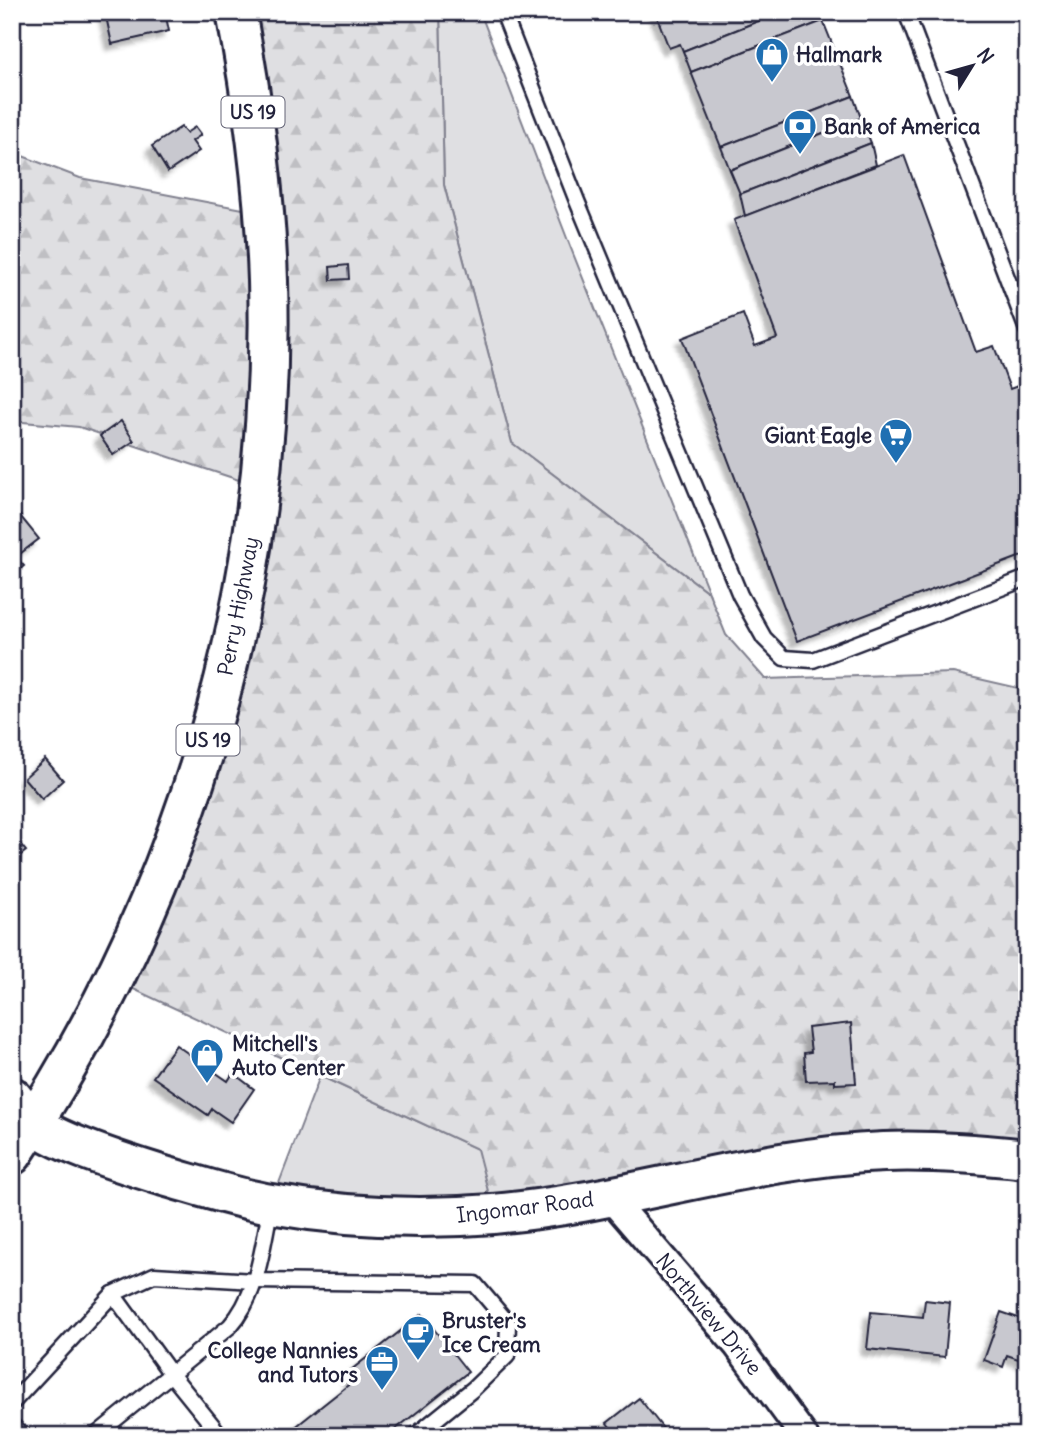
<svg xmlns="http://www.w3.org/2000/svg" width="1039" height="1448" font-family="Delius,sans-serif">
	<defs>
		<pattern id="forest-firs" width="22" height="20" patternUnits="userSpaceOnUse" patternTransform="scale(1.75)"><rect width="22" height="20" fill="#dfdfe2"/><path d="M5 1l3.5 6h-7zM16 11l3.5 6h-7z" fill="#bfbfc3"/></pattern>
		<filter id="shadow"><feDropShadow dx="-6" dy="6" stdDeviation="2" flood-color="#0004"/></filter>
	</defs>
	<rect width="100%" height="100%" fill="#fff"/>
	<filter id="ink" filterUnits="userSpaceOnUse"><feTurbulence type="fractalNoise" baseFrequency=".0143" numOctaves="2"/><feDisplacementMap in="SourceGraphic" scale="14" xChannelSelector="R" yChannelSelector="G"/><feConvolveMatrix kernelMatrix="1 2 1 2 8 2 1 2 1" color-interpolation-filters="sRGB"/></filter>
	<g filter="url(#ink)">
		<g fill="#dfdfe2" stroke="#80808e" stroke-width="2">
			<polygon points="440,12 480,12 570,246 709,593 512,443 444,185"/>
			<polygon points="320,1076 478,1149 494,1214 271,1204"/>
		</g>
		<polygon fill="url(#forest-firs)" stroke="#80808e" stroke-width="2" points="236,12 440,12 444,185 512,443 709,593 726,635 765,679 953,673 1027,690 1027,1159 990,1155 494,1214 477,1149 114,980 140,926 260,487 79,427 12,421 12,152 80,178 264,213"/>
		<g fill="#c8c8cf" stroke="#22223b" stroke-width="2" filter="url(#shadow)">
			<polygon points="105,12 165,12 169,31 112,44"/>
			<polygon points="655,12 781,12 683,51 680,44 669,48"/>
			<polygon points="781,12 820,12 823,21 691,72 683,51"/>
			<polygon points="823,21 853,96 721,147 691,72"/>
			<polygon points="853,96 861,118 730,170 721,147"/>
			<polygon points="861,118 871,143 740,194 730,170"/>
			<polygon points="181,127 186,133 195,127 201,135 192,141 199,151 168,172 152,146"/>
			<polygon points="871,143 876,165 745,216 740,194"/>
			<polygon points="904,155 976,352 994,346 1010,389 1020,385 1027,403 1027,554 797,641 682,338 743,314 755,346 777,338 734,220"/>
			<polygon points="348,265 349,279 331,280 330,267"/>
			<polygon points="121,421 134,441 113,455 100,436"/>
			<polygon points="12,506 39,539 16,557 24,566 12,576"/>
			<polygon points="45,759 63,780 42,799 24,778"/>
			<polygon points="12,834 26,851 12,862"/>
			<polygon points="851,1023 856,1083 835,1084 835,1080 806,1081 804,1053 811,1052 808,1028"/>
			<polygon points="176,1045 228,1081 233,1073 254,1089 231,1122 212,1109 208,1115 153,1077"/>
			<polygon points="925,1300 950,1303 945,1357 867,1349 871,1312 923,1317"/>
			<polygon points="1001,1312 1027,1321 1027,1362 1007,1355 1003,1367 984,1360"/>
			<polygon points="422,1314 468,1372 387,1436 284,1436 352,1382 346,1374"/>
			<polygon points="639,1398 669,1436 617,1436 607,1423"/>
		</g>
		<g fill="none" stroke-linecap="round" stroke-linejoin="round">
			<defs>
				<g id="service">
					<polyline points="503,12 577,201 740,595 764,638 784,658 813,660 1027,578"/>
					<polyline points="906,12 1027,330"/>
					<polyline points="113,1294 171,1374 221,1436"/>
					<polyline points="12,1403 113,1294 154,1275 254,1281 475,1284 508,1323 507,1356 473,1389 415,1436"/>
					<polyline points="12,1425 22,1436"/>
					<path d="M95 1436 230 1326C259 1294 262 1246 271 1206"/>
				</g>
				<polyline id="minor" points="609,1196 737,1345 804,1436"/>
				<g id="primary">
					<path d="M12 1097C19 1105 25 1115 32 1122 55 1143 133 1166 164 1176 199 1186 235 1198 271 1204 344 1217 420 1220 493 1214 624 1203 752 1157 884 1152 932 1150 980 1154 1027 1159"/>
					<path d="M12 1155C185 898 277 591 268 281 265 190 253 101 236 12"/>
				</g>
			</defs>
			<use href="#service" stroke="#22223b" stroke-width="19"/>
			<use href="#minor" stroke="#22223b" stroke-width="32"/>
			<use href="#primary" stroke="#22223b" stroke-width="44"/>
			<use href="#service" stroke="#fff" stroke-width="14"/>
			<use href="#minor" stroke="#fff" stroke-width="26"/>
			<use href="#primary" stroke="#fff" stroke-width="38"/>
		</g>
	</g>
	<defs>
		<symbol id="shop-pin" viewBox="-11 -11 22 30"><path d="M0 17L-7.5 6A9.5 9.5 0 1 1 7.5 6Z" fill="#1f6fb2" stroke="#fff"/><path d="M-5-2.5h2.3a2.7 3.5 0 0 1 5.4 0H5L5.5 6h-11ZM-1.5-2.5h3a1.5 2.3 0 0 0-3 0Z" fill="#fff"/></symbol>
		<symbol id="bank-pin" viewBox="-11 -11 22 30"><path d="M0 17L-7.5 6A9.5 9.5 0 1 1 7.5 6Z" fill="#1f6fb2" stroke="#fff"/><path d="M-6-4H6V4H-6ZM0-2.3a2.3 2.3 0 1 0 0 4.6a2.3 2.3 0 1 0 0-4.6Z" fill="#fff"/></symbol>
		<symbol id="supermarket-pin" viewBox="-11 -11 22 30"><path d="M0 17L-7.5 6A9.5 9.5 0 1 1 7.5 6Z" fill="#1f6fb2" stroke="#fff"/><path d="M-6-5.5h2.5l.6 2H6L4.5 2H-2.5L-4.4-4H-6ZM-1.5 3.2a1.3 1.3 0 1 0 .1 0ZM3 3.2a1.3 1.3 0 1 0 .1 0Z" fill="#fff"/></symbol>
		<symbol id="cafe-pin" viewBox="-11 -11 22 30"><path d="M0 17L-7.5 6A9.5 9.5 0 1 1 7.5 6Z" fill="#1f6fb2" stroke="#fff"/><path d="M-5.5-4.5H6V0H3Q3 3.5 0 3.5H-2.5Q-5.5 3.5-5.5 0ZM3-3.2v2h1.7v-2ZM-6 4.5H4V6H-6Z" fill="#fff"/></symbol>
		<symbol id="office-pin" viewBox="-11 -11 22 30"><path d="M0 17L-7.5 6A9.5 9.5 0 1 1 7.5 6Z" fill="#1f6fb2" stroke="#fff"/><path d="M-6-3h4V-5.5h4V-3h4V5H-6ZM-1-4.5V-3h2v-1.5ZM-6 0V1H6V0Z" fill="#fff"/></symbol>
	</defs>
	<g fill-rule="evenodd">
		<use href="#shop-pin" x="753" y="35" width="38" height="52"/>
		<use href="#bank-pin" x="781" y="107" width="38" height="52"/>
		<use href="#supermarket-pin" x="877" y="416" width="38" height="52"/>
		<use href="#shop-pin" x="188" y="1036" width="38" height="52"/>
		<use href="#cafe-pin" x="399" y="1313" width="38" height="52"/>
		<use href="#office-pin" x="363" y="1343" width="38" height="52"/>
	</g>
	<g text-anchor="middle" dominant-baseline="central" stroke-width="7" stroke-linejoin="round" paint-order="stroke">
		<g fill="#fff" stroke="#646476" stroke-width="2">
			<rect x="221.5" y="96.5" width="63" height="31" rx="5"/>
			<rect x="176.5" y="724.5" width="63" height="31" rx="5"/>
		</g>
		<g font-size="19" font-weight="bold" fill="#22223b">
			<text x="253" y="112">US 19</text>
			<text x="208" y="740">US 19</text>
		</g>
		<g font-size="21" font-weight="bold" fill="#22223b" stroke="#fff" text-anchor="start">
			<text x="796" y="54">Hallmark</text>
			<text x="824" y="126">Bank of America</text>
			<text x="872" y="435" text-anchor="end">Giant Eagle</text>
			<text x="232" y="1043">Mitchell's<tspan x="232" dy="24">Auto Center</tspan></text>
			<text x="442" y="1320">Bruster's<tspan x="442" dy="24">Ice Cream</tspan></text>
			<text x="358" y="1350" text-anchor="end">College Nannies<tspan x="358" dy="24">and Tutors</tspan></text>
		</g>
		<g font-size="21" fill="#22223b" stroke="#fff">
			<text transform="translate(238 606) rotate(-79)">Perry Highway</text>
			<text transform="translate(525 1207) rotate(-7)">Ingomar Road</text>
			<text transform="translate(709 1314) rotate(50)">Northview Drive</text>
		</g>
	</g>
	<rect width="1039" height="1448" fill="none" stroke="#fff" stroke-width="42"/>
	<rect x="21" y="21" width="997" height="1406" fill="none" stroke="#22223b" stroke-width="2.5" filter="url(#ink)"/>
	<g transform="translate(972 66) rotate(53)" stroke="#ffffff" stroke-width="5" paint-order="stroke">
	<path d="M0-5L12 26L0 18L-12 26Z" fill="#22223b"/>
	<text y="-10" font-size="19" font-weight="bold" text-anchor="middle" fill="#22223b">N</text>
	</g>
</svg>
